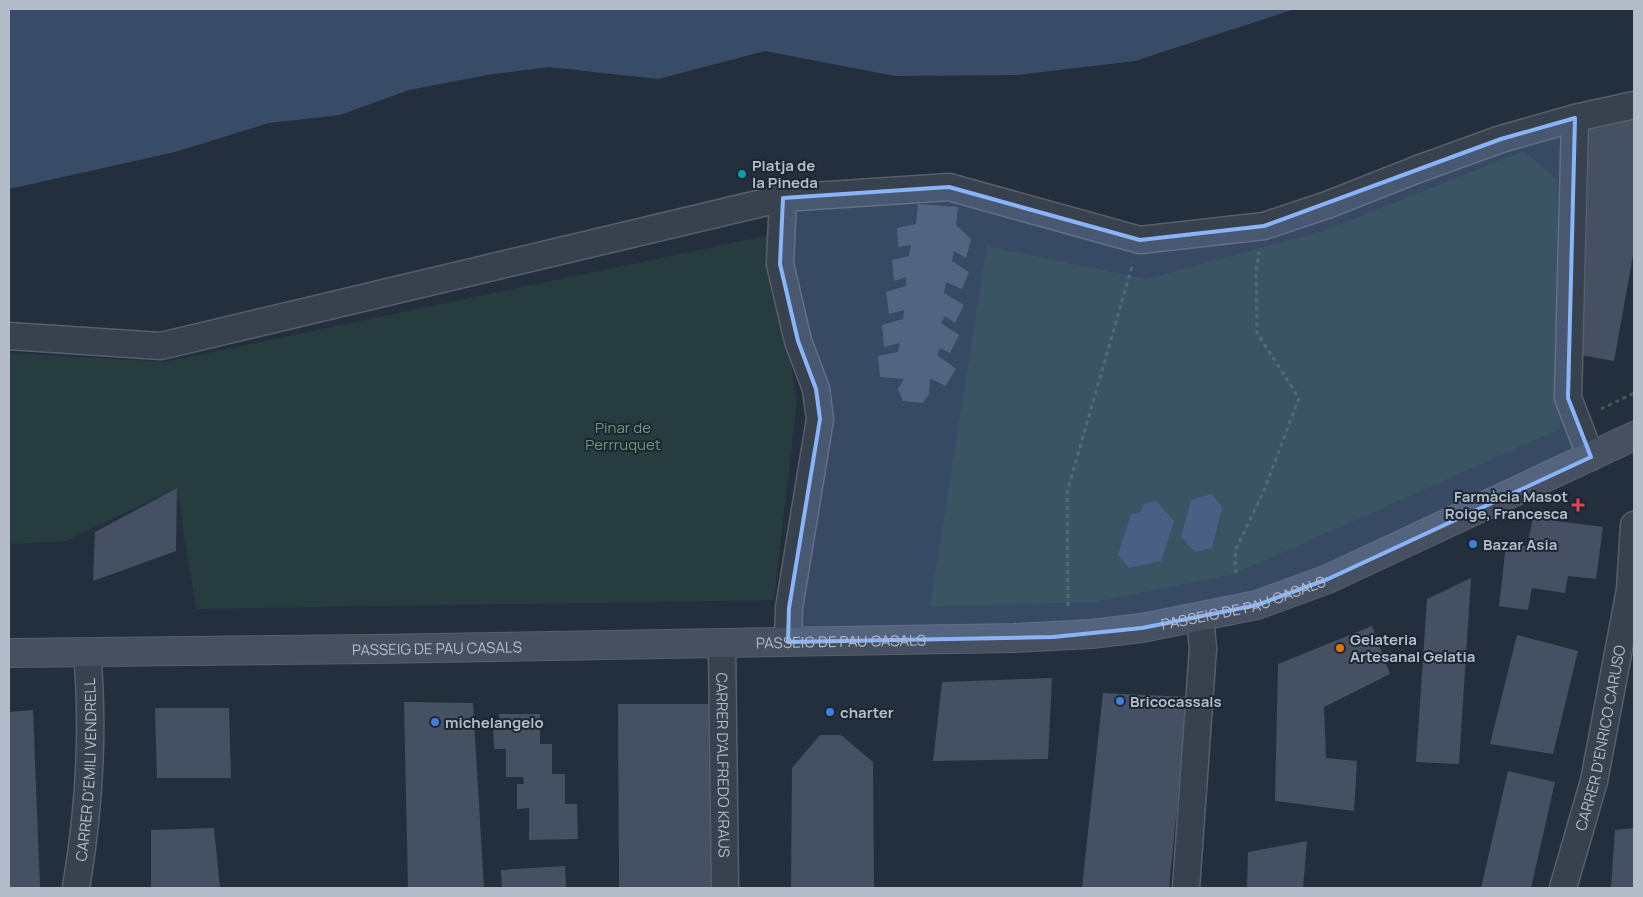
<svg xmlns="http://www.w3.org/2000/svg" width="1643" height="897" font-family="Manrope,sans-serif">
	<rect width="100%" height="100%" fill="#242f3e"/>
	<g fill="#263c3f">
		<polygon points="1524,151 1557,180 1560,429 1234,574 1094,602 930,607 987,246 1146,279 1323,231"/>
		<polygon points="770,235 797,402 774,600 196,609 177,488 66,541 9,544 9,353 165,362"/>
	</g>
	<g fill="#394c67">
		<polygon points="9,9 1295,9 1135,61 1017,75 895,76 765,51 658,79 549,67 487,75 409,90 340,115 269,123 175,152 9,189"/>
		<polygon points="1212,494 1222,508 1212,548 1195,552 1181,537 1191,500"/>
		<polygon points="1156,501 1174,521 1161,561 1129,568 1118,555 1131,515 1141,512 1144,504"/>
	</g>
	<g fill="#455162">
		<polygon points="1634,111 1634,250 1614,361 1569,353 1580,121"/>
		<polygon points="918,204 958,207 956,225 971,239 966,258 954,251 952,261 969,272 962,289 946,282 944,293 964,305 955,323 945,316 941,323 959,335 950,353 940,348 937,355 956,369 945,386 930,378 929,394 923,403 903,401 898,389 904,379 880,377 878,356 898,352 900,343 884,347 882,325 903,319 904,310 889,314 886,292 906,286 906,277 894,281 892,260 909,256 911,245 898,247 897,228 916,224"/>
		<polygon points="177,488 176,551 93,581 95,532"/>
		<polygon points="1533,518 1603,527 1596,579 1568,576 1565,593 1532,588 1528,610 1499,606 1506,544 1527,546"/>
		<polygon points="1471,578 1459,764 1416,762 1427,599"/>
		<polygon points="1372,626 1390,674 1324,707 1326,758 1357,761 1354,811 1275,801 1278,664"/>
		<polygon points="1517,635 1578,651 1553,754 1490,744"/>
		<polygon points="1052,678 1048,759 933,761 942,682"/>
		<polygon points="1103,693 1188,697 1169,888 1082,888"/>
		<polygon points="404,702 473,703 484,888 408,888"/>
		<polygon points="618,704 714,704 717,888 619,888"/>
		<polygon points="155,708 229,708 231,778 157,778"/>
		<polygon points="33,710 40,888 9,888 9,712"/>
		<polygon points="499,714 540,714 540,744 552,744 552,774 565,774 565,804 577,804 578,839 529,840 529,808 517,809 517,784 524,784 523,777 506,777 506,749 494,749 493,724 500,724"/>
		<polygon points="820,735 841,735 873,762 874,888 791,888 792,768"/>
		<polygon points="1508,771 1555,782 1531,888 1481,888"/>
		<polygon points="214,828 220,888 151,888 151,830"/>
		<polygon points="1634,828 1634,888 1611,888 1615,830"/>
		<polygon points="1307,841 1303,888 1247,888 1248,852"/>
		<polygon points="565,866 566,888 502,888 501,870"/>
	</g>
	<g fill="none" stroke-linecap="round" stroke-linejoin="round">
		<defs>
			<g id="street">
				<polyline points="1575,118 1568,398 1591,457"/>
				<polyline points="783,198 780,264 798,341 816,389 820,419 789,608 788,642"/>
				<polyline points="9,336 161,346 783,198 949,187 1140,240 1264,226 1327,205 1418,169 1501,139 1575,118 1634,105"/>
				<path id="s1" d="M722 643 725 888"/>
				<path id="s2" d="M76 888C89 811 94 730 87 652"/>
				<polyline points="1186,888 1203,648 1200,617"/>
				<path id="s3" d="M1563 888 1594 781 1630 590 1634 525"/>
			</g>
			<g id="secondary">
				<path id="s4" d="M9 653 374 649 1015 638 1091 634 1142 628 1257 605 1328 579 1634 436"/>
			</g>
		</defs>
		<use href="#street" stroke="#565f6c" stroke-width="29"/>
		<use href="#secondary" stroke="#565f6c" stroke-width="30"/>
		<g stroke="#44595c" stroke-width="3" stroke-dasharray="4 4" stroke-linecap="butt">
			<polyline points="1601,409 1634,393"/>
			<polyline points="1236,573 1235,562 1236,549 1263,493 1299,398 1257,333 1256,272 1259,252"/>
			<polyline points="1068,606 1067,492 1133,263"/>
		</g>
		<use href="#street" stroke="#38414e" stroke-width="26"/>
		<use href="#secondary" stroke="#465061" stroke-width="28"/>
	</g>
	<path fill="#8ab4f8" fill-opacity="0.2" stroke="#8ab4f8" stroke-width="4" stroke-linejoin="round" d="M1575 118 1568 398 1591 457 1328 579 1257 605 1142 628 1053 637 788 642 789 608 820 419 816 389 798 341 780 264 783 198 949 187 1140 240 1264 226 1501 139Z"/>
	<circle fill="#0f9aa8" stroke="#1d2633" stroke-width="2" cx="742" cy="174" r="5"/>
	<path fill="#e0444e" stroke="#1d2633" stroke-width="2" d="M1575.5 497.5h5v5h5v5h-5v5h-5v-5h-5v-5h5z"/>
	<g fill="#3f7fe0" stroke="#1d2633" stroke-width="2">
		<circle cx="1473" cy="544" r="5"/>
		<circle cx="1120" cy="701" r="5"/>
		<circle cx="830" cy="712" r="5"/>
		<circle cx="435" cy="722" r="5"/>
	</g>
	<circle fill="#e8710a" stroke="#1d2633" stroke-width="2" cx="1340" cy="648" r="5"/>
	<g text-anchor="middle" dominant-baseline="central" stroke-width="4" stroke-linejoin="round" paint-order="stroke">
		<g font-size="15" font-weight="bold" fill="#b4bcc9" stroke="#1d2633" text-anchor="start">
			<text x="752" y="165">Platja de<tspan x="752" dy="17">la Pineda</tspan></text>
			<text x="1568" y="496" text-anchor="end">Farmàcia Masot<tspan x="1568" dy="17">Roige, Francesca</tspan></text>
			<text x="1483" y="544">Bazar Asia</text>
			<text x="1350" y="639">Gelateria<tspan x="1350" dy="17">Artesanal Gelatia</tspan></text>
			<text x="1130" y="701">Bricocassals</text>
			<text x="840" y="712">charter</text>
			<text x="445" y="722">michelangelo</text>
		</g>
		<g font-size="15" fill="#6b9a76" stroke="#1d2633">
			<text x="623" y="427">Pinar de<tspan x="623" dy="17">Perrruquet</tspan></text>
		</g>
		<g font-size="15" fill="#b4bcc9" stroke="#1d2633">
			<text stroke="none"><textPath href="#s4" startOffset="1238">PASSEIG DE PAU CASALS</textPath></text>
			<text stroke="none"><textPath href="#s4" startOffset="832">PASSEIG DE PAU CASALS</textPath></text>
			<text stroke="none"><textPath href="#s4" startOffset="428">PASSEIG DE PAU CASALS</textPath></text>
			<text stroke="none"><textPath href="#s3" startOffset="155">CARRER D'ENRICO CARUSO</textPath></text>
			<text stroke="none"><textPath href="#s1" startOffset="122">CARRER D'ALFREDO KRAUS</textPath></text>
			<text stroke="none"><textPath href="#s2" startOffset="119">CARRER D'EMILI VENDRELL</textPath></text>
		</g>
	</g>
	<rect width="1643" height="897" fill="none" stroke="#b4bcc9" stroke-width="20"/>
</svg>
